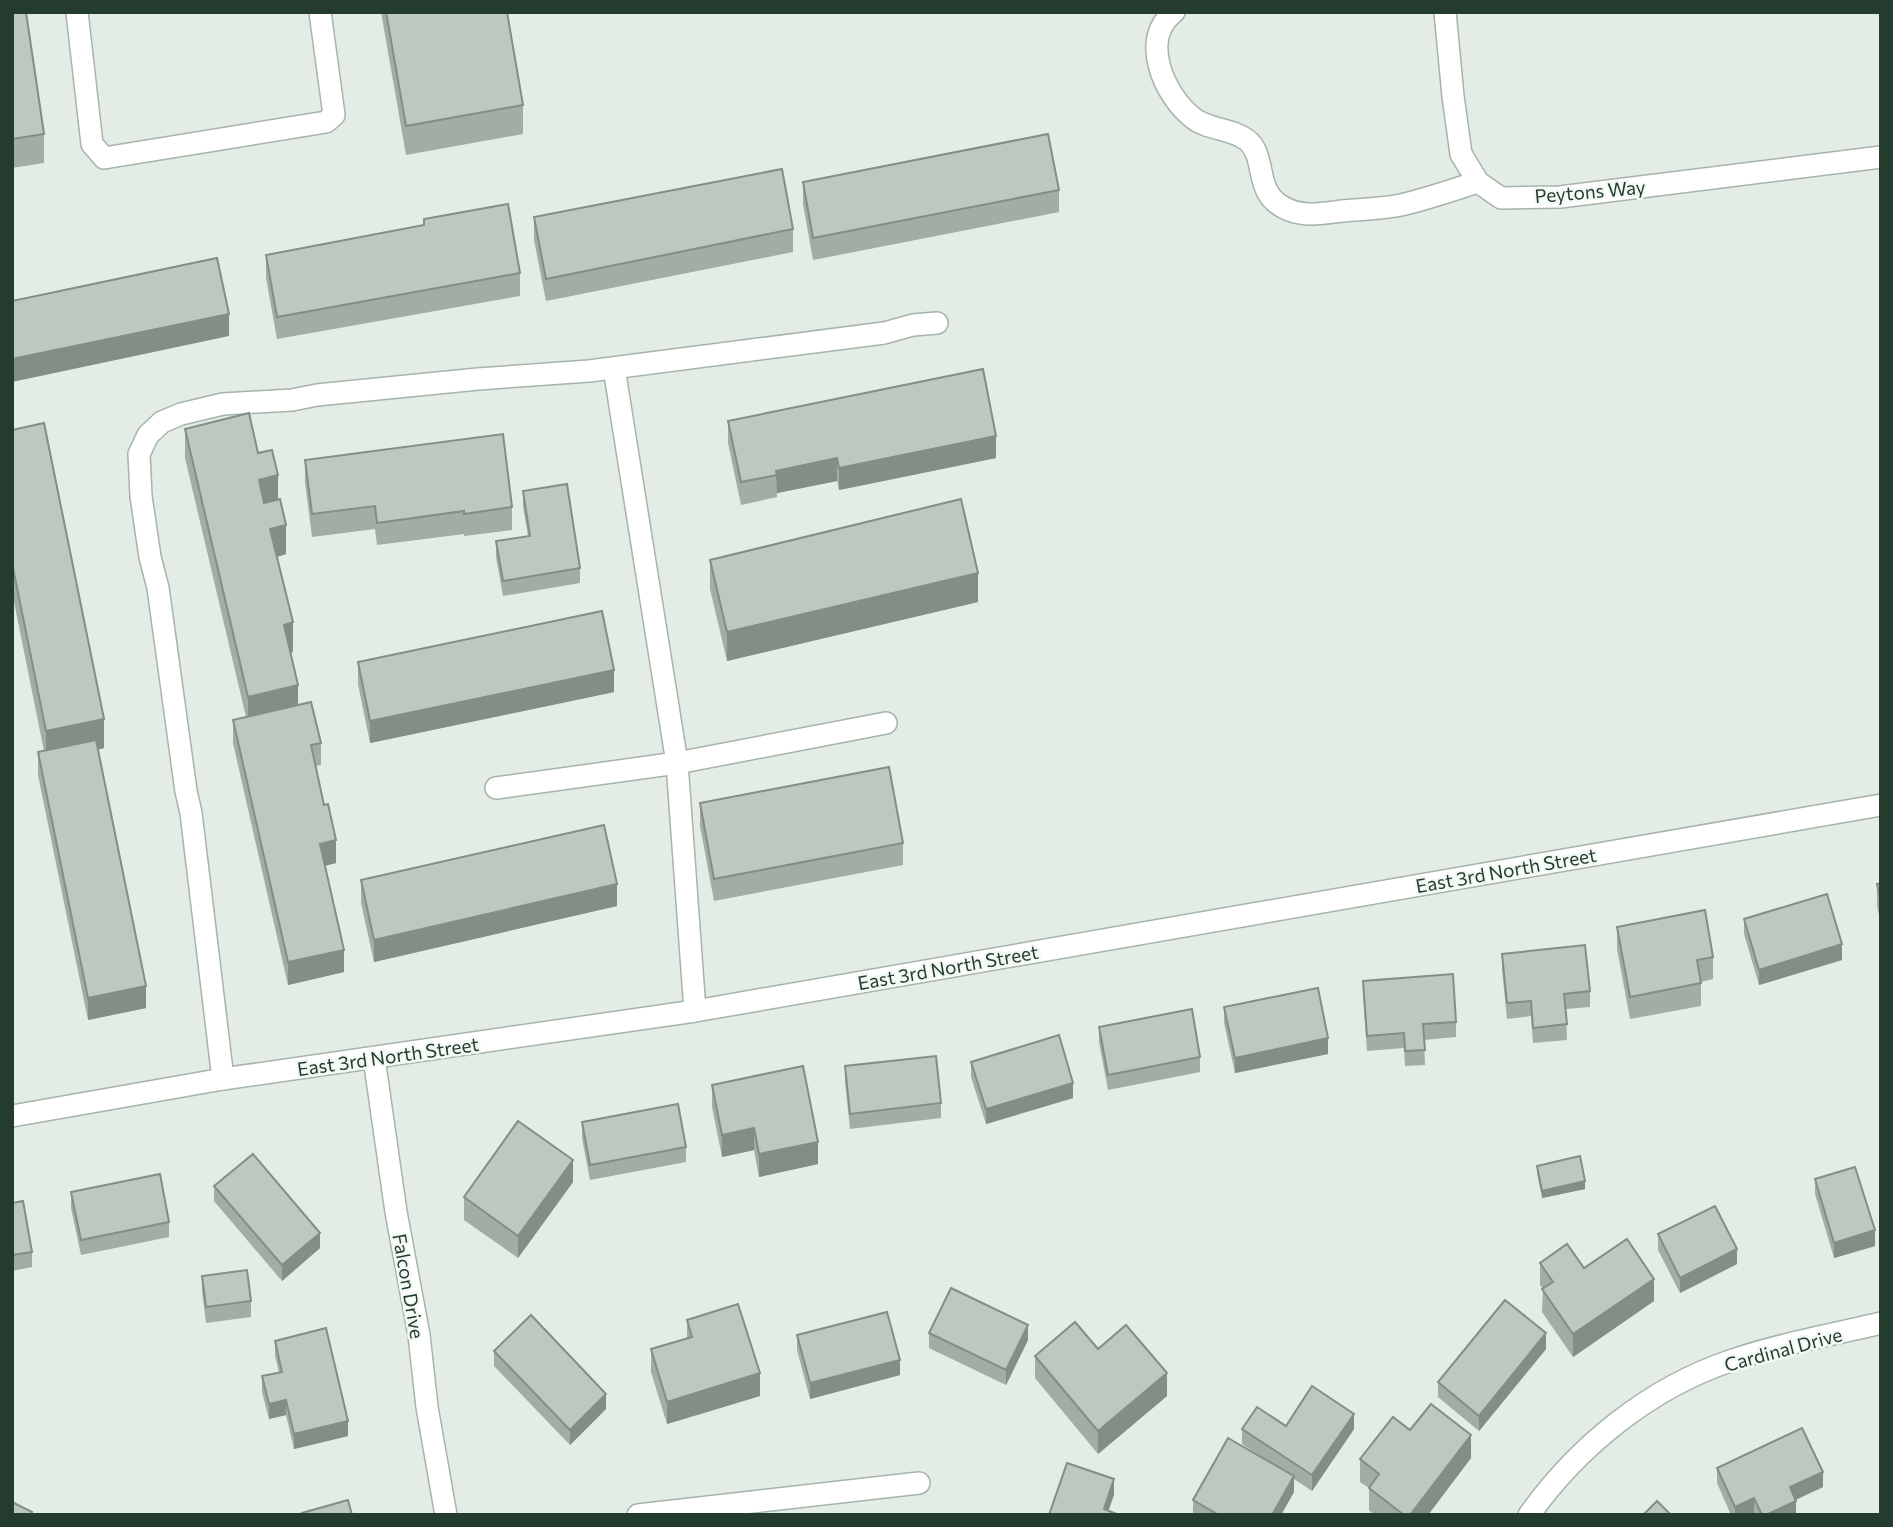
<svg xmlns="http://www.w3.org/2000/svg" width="1893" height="1527" font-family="Commissioner,sans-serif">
	<rect width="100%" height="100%" fill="#e3ece5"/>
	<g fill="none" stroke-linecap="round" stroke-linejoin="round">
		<defs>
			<g id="lane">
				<polyline points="77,12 92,144 104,158 326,122 334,115 320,12"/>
				<path d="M1174 12C1139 39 1164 95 1193 118 1208 130 1231 128 1247 140 1269 158 1251 195 1289 210 1307 217 1324 213 1342 211 1361 209 1382 209 1401 205 1427 199 1452 190 1478 182"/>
				<polyline points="1445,12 1453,96 1461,154 1478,182 1501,198 1560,197 1881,157"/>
				<polyline points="614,368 677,763 695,1011"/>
				<polyline points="496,788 677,763 886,723"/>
				<polyline points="223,1079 191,813 186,791 158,588 150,557 141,496 139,454 148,435 162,422 181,414 223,404 292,400 317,395 478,379 589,371 884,333 913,325 937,323"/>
			</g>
			<g id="street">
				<polyline points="374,1058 396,1212 419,1335 427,1407 446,1515"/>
				<polyline points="12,1116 223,1079 695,1011 1881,805"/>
				<polyline points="638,1515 919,1483"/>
				<path d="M1529 1515C1578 1446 1650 1388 1730 1361 1779 1344 1831 1335 1881 1323"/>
			</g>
		</defs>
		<use href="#lane" stroke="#a6b4aa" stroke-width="24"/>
		<use href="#street" stroke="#a6b4aa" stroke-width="24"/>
		<use href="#lane" stroke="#fff" stroke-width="21"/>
		<use href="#street" stroke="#fff" stroke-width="21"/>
	</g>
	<g fill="#a2ada5">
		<polygon points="12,12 44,134 44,163 12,168"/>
		<polygon points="381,12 507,12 523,105 523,134 406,155"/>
		<polygon points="803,182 1059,190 1059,212 813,260 803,204"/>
		<polygon points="534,217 793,229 793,252 546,301 534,240"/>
		<polygon points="424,219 520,273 520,296 277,339 266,278 266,255 424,225"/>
		<polygon points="728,421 996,458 839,490 837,481 777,493 777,497 741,505 728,443"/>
		<polygon points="185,429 258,453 278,500 286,554 277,557 293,652 290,652 298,705 321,743 321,765 316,766 336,863 325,866 344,972 288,985 233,743 233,720 246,717 185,458"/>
		<polygon points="12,430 104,748 98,750 146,1008 88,1020 38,775 38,752 44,751 12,592"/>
		<polygon points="305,460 512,507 512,530 464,536 464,534 377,545 375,529 312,537 305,482"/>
		<polygon points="523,491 580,568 580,583 503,596 496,557 496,541 528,536 523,507"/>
		<polygon points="710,560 978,602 727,661 710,589"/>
		<polygon points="358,662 614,692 370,743 358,684"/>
		<polygon points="700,803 903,843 903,865 714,901 700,826"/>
		<polygon points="361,880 617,906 374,962 361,903"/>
		<polygon points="1881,883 1881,925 1877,906 1877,884"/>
		<polygon points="1744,919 1842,960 1759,985 1744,934"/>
		<polygon points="1617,927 1713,957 1713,979 1701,982 1701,1006 1630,1019 1617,949"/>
		<polygon points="1502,954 1590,991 1590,1007 1566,1009 1567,1040 1533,1043 1531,1016 1507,1019 1502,969"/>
		<polygon points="1363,981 1456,1022 1456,1037 1424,1040 1425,1065 1405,1066 1404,1048 1367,1051 1363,996"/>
		<polygon points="1224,1007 1328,1054 1235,1073 1224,1023"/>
		<polygon points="1099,1027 1200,1057 1200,1072 1108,1090 1099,1042"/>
		<polygon points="971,1062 1073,1098 986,1124 971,1077"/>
		<polygon points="845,1066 941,1103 941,1118 850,1129 845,1081"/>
		<polygon points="712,1085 818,1164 759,1177 754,1150 722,1157 712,1107"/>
		<polygon points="582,1122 686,1147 686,1162 590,1180 582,1138"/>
		<polygon points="1537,1166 1585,1189 1542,1198 1537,1173"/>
		<polygon points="1815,1179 1875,1246 1834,1258 1815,1194"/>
		<polygon points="573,1182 518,1258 464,1220 464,1197"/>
		<polygon points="214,1186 320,1248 282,1281 214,1201"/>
		<polygon points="71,1192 169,1222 169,1237 81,1255 71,1208"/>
		<polygon points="12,1203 32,1252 32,1267 12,1271"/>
		<polygon points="1658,1234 1737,1264 1680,1293 1658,1250"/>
		<polygon points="1540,1263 1584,1268 1654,1301 1573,1357 1542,1312 1543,1289 1540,1285"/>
		<polygon points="202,1276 251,1301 251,1317 206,1323 202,1291"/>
		<polygon points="687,1320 760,1396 667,1424 651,1372 651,1349 687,1338"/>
		<polygon points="929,1333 1028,1340 1006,1385 929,1348"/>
		<polygon points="797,1335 900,1375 810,1399 797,1350"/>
		<polygon points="275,1341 348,1436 294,1449 286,1415 269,1419 262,1392 262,1376 279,1372 275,1356"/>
		<polygon points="1098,1349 1167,1396 1098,1454 1035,1378 1035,1356"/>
		<polygon points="1546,1349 1479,1431 1438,1397 1438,1382"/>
		<polygon points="494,1351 606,1409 570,1445 494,1366"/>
		<polygon points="1286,1426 1354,1429 1312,1491 1294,1479 1294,1492 1281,1515 1193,1515 1193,1500 1268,1461 1242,1444 1242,1429"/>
		<polygon points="1471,1458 1428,1515 1374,1515 1369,1510 1369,1488 1360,1482 1360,1459"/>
		<polygon points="1717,1468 1823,1487 1796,1500 1796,1515 1755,1515 1754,1514 1752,1515 1731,1515 1717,1483"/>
	</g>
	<g fill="#848d86">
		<polygon points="229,314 229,336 12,382 12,359"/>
		<polygon points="996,436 996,458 839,490 839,468"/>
		<polygon points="837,458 837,481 777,493 776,471"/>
		<polygon points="278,475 278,504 259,509 259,480"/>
		<polygon points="286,525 286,554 270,559 270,529"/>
		<polygon points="978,573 978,602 727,661 727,632"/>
		<polygon points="293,622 293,652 284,654 284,625"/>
		<polygon points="614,670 614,692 370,743 370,721"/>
		<polygon points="298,685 298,714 248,726 248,697"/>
		<polygon points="104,719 104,748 46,760 46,731"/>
		<polygon points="336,840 336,863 320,867 320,844"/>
		<polygon points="617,884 617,906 374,962 374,940"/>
		<polygon points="1842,944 1842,960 1759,985 1759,970"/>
		<polygon points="344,950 344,972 288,985 288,962"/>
		<polygon points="146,986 146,1008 88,1020 88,998"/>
		<polygon points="1328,1038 1328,1054 1235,1073 1235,1058"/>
		<polygon points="1073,1083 1073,1098 986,1124 986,1109"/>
		<polygon points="754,1128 754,1150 722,1157 722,1135"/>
		<polygon points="818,1142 818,1164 759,1177 759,1154"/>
		<polygon points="573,1160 573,1182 518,1258 518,1236"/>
		<polygon points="1585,1181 1585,1189 1542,1198 1542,1191"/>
		<polygon points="1875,1230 1875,1246 1834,1258 1834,1243"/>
		<polygon points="320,1233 320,1248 282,1281 282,1265"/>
		<polygon points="1737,1249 1737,1264 1680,1293 1680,1278"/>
		<polygon points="1654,1279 1654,1301 1573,1357 1573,1334"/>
		<polygon points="1028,1325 1028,1340 1006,1385 1006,1370"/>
		<polygon points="1546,1333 1546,1349 1479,1431 1479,1416"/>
		<polygon points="900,1360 900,1375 810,1399 810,1383"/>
		<polygon points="760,1373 760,1396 667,1424 667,1402"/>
		<polygon points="1167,1373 1167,1396 1098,1454 1098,1431"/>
		<polygon points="606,1394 606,1409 570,1445 570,1430"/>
		<polygon points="286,1400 286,1415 269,1419 269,1404"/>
		<polygon points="1354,1414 1354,1429 1312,1491 1312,1475"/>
		<polygon points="348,1421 348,1436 294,1449 294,1434"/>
		<polygon points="1471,1435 1471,1458 1428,1515 1410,1515"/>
		<polygon points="1823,1472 1823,1487 1790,1502 1790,1487"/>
		<polygon points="1294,1476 1294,1492 1281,1515 1272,1515"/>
		<polygon points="1114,1479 1114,1495 1107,1515 1104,1509"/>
		<polygon points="1754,1498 1754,1514 1752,1515 1735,1515 1735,1507"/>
		<polygon points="1796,1501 1796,1515 1766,1515"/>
	</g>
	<g fill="#bcc9c0" stroke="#848d86" stroke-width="2">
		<polygon points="12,12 26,12 44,134 12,139"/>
		<polygon points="386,12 507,12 523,105 406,126"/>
		<polygon points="1048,134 1059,190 813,238 803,182"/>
		<polygon points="782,169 793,229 546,279 534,217"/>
		<polygon points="508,204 520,273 277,317 266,255 424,225 424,219"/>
		<polygon points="217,258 229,314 12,359 12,301"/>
		<polygon points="983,369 996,436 839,468 837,458 776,471 777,475 741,482 728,421"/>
		<polygon points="249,413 258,453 272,450 278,475 259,480 264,503 280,499 286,525 270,529 293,622 284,625 298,685 248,697 185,429"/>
		<polygon points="44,423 104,719 46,731 12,563 12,430"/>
		<polygon points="503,434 512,507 464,514 464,511 377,523 375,506 312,514 305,460"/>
		<polygon points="567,484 580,568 503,581 496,541 530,536 523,491"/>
		<polygon points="961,499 978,573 727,632 710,560"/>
		<polygon points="602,611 614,670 370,721 358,662"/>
		<polygon points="311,702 321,743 311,745 324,805 328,804 336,840 320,844 344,950 288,962 233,720"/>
		<polygon points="96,740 146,986 88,998 38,752"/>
		<polygon points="889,767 903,843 714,879 700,803"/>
		<polygon points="604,825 617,884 374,940 361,880"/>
		<polygon points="1881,883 1881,902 1877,884"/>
		<polygon points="1827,894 1842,944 1759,970 1744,919"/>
		<polygon points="1705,910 1713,957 1697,960 1701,983 1630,997 1617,927"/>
		<polygon points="1585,945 1590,991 1564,994 1567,1024 1533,1028 1531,1001 1507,1003 1502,954"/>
		<polygon points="1453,974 1456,1022 1423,1024 1425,1050 1405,1051 1404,1033 1367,1036 1363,981"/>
		<polygon points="1318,988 1328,1038 1235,1058 1224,1007"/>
		<polygon points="1192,1009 1200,1057 1108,1075 1099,1027"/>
		<polygon points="1059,1035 1073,1083 986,1109 971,1062"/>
		<polygon points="936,1056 941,1103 850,1114 845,1066"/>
		<polygon points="803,1066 818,1142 759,1154 754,1128 722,1135 712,1085"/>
		<polygon points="678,1104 686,1147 590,1165 582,1122"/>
		<polygon points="518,1121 573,1160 518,1236 464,1197"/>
		<polygon points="253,1154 320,1233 282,1265 214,1186"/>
		<polygon points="1580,1156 1585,1181 1542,1191 1537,1166"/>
		<polygon points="1855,1167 1875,1230 1834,1243 1815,1179"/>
		<polygon points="160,1174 169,1222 81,1240 71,1192"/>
		<polygon points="23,1201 32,1252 12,1255 12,1203"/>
		<polygon points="1715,1206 1737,1249 1680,1278 1658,1234"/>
		<polygon points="1627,1239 1654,1279 1573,1334 1542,1289 1553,1282 1540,1263 1567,1244 1584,1268"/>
		<polygon points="247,1270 251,1301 206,1307 202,1276"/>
		<polygon points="951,1288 1028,1325 1006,1370 929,1333"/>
		<polygon points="1505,1300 1546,1333 1479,1416 1438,1382"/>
		<polygon points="738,1304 760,1373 667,1402 651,1349 692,1337 687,1320"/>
		<polygon points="887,1312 900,1360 810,1383 797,1335"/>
		<polygon points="531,1315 606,1394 570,1430 494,1351"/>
		<polygon points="1075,1322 1098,1349 1126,1325 1167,1373 1098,1431 1035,1356"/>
		<polygon points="326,1328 348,1421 294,1434 286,1400 269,1404 262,1376 282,1372 275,1341"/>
		<polygon points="1312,1386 1354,1414 1312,1475 1242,1429 1257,1407 1286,1426"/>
		<polygon points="1431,1404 1471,1435 1410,1515 1404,1515 1369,1488 1379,1474 1360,1459 1393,1417 1410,1430"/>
		<polygon points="1802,1428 1823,1472 1790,1487 1796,1501 1766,1515 1762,1515 1754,1498 1735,1507 1717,1468"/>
		<polygon points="1228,1438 1294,1476 1272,1515 1219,1515 1193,1500"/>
		<polygon points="1067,1463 1114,1479 1104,1509 1119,1515 1049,1515"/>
		<polygon points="348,1500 352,1515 303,1515 302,1513"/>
		<polygon points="1657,1501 1671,1515 1643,1515"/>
		<polygon points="12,1502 32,1512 31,1515 12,1515"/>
	</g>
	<g text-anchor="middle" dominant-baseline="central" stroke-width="5" stroke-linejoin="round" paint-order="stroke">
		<g font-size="19" fill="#243c2e" stroke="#f3f9f4">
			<text transform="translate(1590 191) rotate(-5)">Peytons Way</text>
			<text transform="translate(1506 870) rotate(-10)">East 3rd North Street</text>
			<text transform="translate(948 967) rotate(-10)">East 3rd North Street</text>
			<text transform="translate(388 1056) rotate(-8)">East 3rd North Street</text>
			<text transform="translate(409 1286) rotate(80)">Falcon Drive</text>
			<text transform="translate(1783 1349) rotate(-15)">Cardinal Drive</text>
		</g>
	</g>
	<rect width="1893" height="1527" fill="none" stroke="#243c2e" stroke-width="28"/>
</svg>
